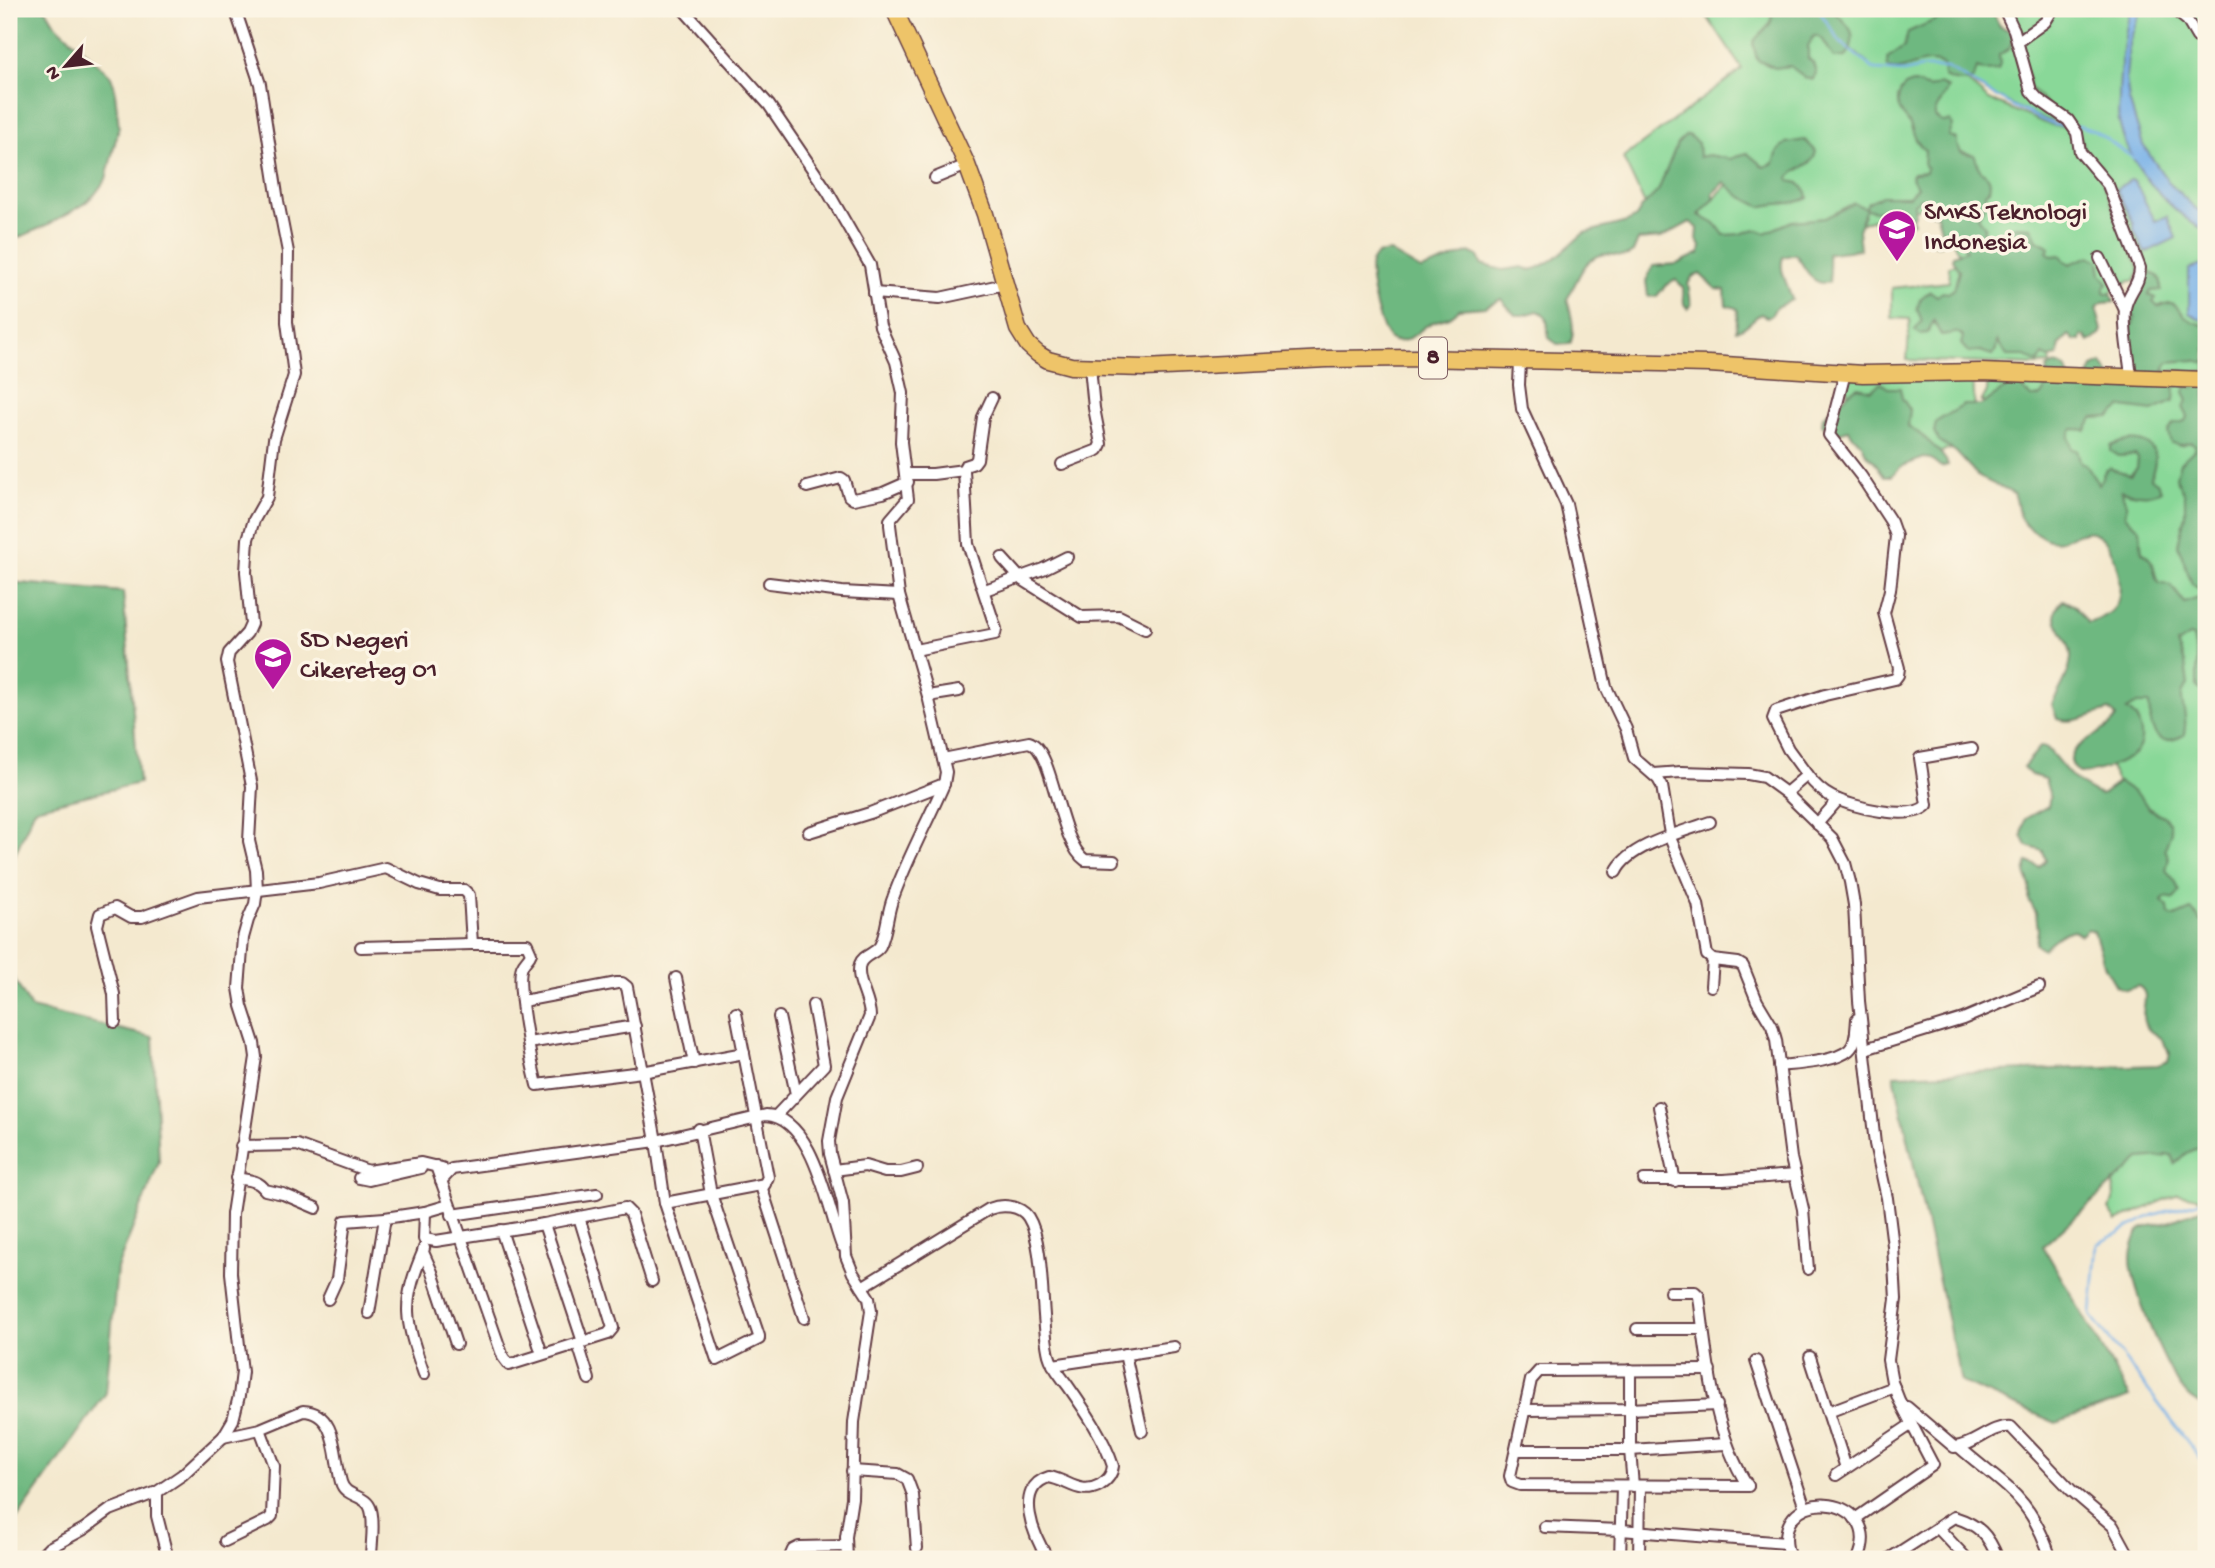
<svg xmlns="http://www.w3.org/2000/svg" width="2215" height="1568" font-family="'Gochi Hand',sans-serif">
	<rect width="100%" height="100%" fill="#fcf5e5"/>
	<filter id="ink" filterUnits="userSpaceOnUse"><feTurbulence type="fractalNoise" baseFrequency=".0143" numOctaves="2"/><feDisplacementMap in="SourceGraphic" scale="14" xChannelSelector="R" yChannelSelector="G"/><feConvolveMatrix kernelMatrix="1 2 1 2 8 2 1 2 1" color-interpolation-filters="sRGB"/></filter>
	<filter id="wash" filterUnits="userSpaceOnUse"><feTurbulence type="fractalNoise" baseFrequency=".00686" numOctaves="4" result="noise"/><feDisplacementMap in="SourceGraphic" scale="28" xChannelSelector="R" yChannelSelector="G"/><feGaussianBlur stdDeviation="1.57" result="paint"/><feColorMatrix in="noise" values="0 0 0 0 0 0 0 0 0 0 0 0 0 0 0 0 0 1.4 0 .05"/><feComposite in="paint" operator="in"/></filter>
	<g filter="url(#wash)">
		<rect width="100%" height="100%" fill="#f4e9cf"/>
		<g fill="#89d898" stroke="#6a7c62" stroke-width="2">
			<polygon points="1702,9 1816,9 1849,49 1869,64 1851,49 1820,9 1944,9 1953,16 1894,68 1935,59 1945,63 1989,100 2052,126 2071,127 2100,175 2140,271 2135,281 2130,281 2118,286 2111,292 2066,303 1961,258 1934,201 1909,211 1914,223 1879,235 1873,219 1855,226 1714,247 1700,212 1728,184 1722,171 1647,209 1623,158 1742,69"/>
			<polygon points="2009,9 2206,9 2206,371 2135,370 2129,304 2145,274 2120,203 2100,165 2085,152 2080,136 2031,90"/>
			<path d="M2012 39 2023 80 2065 124C2033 119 2003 99 1975 85L1970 80 1978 63Z"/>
			<polygon points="1994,256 2051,354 2050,364 2034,365 1907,360 1910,319 1892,318 1892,288 1949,282 1949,266"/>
			<polygon points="1844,375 1973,376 1975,413 1955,448 1934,454 1849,399"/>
			<polygon points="1988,377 2206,383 2206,610 2150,621 2129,526 2027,401 1981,402 1987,392"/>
			<polygon points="2195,622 2206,689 2206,941 2161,917 2122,792 2108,763 2119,707 2172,637"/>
			<polygon points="2206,1131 2206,1197 2201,1199 2178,1194 2117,1221 2109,1209 2114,1200 2112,1161"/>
		</g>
		<g fill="#6eb880" stroke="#5c6c56" stroke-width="2">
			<polygon points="9,9 46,9 55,24 110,75 114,84 119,127 106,179 95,194 83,205 47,225 9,242"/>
			<path d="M1764 9H1831C1848 25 1861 32 1846 57L1834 58 1823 40 1817 36H1814L1808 46V58L1813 63 1816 73 1813 80 1806 78 1790 66 1775 68 1757 60 1753 43C1759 31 1775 27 1771 13Z"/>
			<path d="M1930 9H1972L1979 14 1994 13 1999 26 2011 31 2014 37 2009 49 1999 55 2000 64 1998 70 1985 71 1977 68 1974 78C1963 85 1955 82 1944 77L1943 65C1921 54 1903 77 1888 68L1887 58 1904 47 1908 32 1938 19 1937 11Z"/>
			<path d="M1914 83 1929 88 1940 84 1948 88 1935 112V117L1942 122 1950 121 1953 126 1949 136 1957 139V145L1961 152 1974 155C1976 158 1976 162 1978 166 1982 177 1993 172 1989 190L1985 193 1986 201 1978 217 1985 226 1983 231 1986 237H1993L2016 226 2031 227 2037 240 2050 247 2047 252 2052 256 2061 255 2064 260 2070 264 2090 256 2099 261 2101 274 2108 283 2104 287V292L2108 294 2111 292 2114 302 2103 303 2096 308 2102 330 2100 335 2089 342 2085 336H2082L2081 341 2074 340 2069 335 2060 344 2058 356 2049 358 2043 355 2038 363 2026 356H2007L1997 341 1996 350 1992 355 1980 351 1968 352 1961 344 1963 337C1957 328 1949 336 1941 336L1934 321 1927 333 1920 334 1915 330 1922 321 1917 309 1921 298 1930 291 1937 296 1942 292 1948 293 1954 289 1959 271 1952 259 1953 255 1966 250 1957 238 1938 245 1929 242 1942 233 1937 215 1931 213 1921 198 1914 203V214L1910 221 1900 219 1894 210 1875 211 1866 209 1858 230 1860 249C1848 252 1838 251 1827 254L1830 271 1829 282C1811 288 1805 265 1795 254L1783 257C1778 272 1789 285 1792 300L1776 307 1772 314 1767 317 1761 314C1751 319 1747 329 1736 330L1738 311 1736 308 1726 305 1725 290 1716 289 1700 274 1692 277 1688 284 1691 304 1688 309 1684 304 1683 287 1676 280 1666 285 1656 297 1648 296 1646 281 1653 266 1677 264 1700 253 1701 246 1697 240 1698 228 1690 222 1661 238 1638 240 1633 252 1628 255C1618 258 1610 252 1600 255 1582 260 1576 285 1567 299 1571 313 1576 331 1570 344H1557L1549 338C1546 327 1551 316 1538 311L1524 315H1515L1501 299 1485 307 1459 309C1449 321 1444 317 1431 323 1420 328 1407 347 1392 340 1380 335 1367 275 1371 263 1372 260 1375 257 1377 254L1390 252 1421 270 1470 252 1478 256 1481 264 1503 270 1522 267 1530 270 1538 268 1553 260 1584 233 1627 222 1636 217 1642 207 1658 191 1677 144 1685 136 1688 135 1698 143 1699 157 1709 155 1730 159 1747 153 1764 167 1774 163 1778 151 1786 143 1805 140 1816 151C1813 168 1797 166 1789 178V181L1799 183 1807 192 1808 198C1793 206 1775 202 1761 207L1740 196 1724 182 1713 193 1715 198 1699 215 1717 225 1724 235 1740 234 1755 229 1765 233 1792 221 1825 218 1854 203 1865 208 1868 202 1882 196H1909L1917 187 1911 176 1913 173 1926 172 1927 168 1924 166 1925 151C1916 142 1915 138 1911 127 1908 120 1901 115 1899 108 1895 95 1903 84 1914 83Z"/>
			<path d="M2148 272 2158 276 2161 282V290L2151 291 2149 295 2156 298 2153 302 2158 307C2179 296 2175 310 2190 320 2195 323 2201 324 2206 326V363L2194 360 2168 362 2164 370 2169 372 2175 386 2174 401 2153 411 2122 407 2110 417 2093 418 2086 430 2074 429 2071 431 2069 437 2072 449 2077 450 2081 463 2086 465 2099 484 2105 471 2110 468 2130 475 2137 468 2138 458 2135 455 2119 456 2111 451V446C2140 432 2166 445 2150 478L2157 482 2161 490C2148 498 2135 493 2121 491L2127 505 2125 516 2140 529 2142 552C2159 565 2151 567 2158 582L2171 585 2184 603 2199 598 2201 594 2199 589 2192 584 2178 545 2185 515V495L2176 478 2177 472 2180 463 2194 450 2195 445 2191 442 2180 445 2171 443 2168 433 2173 424 2186 421 2188 417 2183 407 2188 400 2184 392 2186 387H2206V696L2197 687V659L2193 637 2189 636 2177 644 2185 663 2188 685C2177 696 2184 704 2185 717 2186 723 2185 729 2184 735 2154 751 2150 728 2149 704H2137L2127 710C2140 717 2147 740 2135 753 2125 763 2093 774 2079 773 2049 747 2111 735 2116 717L2110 710C2092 714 2075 725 2057 719L2052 704C2060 689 2069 675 2071 658 2072 634 2042 620 2063 600L2075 606 2088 623C2098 620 2109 616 2115 607 2127 589 2115 538 2092 532 2077 528 2061 550 2041 536 2033 531 2022 524 2019 515 2017 508 2018 501 2014 494L1979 477 1956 452 1940 442 1934 432 1936 422 1964 405H1981L2011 385 2016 383 2031 397H2040L2044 393 2047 368C2055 363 2058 364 2065 367L2073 386 2077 388 2085 386 2093 367 2102 363 2110 376H2138L2150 387 2157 382C2126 365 2130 364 2126 331L2133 324 2135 317 2128 310 2136 289Z"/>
			<path d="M1881 383 1888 388H1900L1902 398 1910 410 1908 426C1919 432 1945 454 1948 465L1941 467 1931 459 1924 458 1900 467 1892 476H1884L1875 462 1866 454 1862 444 1852 435 1849 430 1835 434 1822 424 1823 416C1837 408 1843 394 1858 387L1871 390Z"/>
			<polygon points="9,582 123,592 139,783 35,808 9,868"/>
			<path d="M2041 746 2046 747C2067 770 2071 783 2101 795L2119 782 2141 797 2148 808 2165 817 2170 824 2171 832 2165 849 2169 858 2166 870 2175 881 2180 892 2174 899 2166 897 2162 901 2168 907 2169 915 2175 917 2191 910 2196 914 2200 921 2206 922V1144L2187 1153 2175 1164 2171 1155 2167 1154 2164 1157 2140 1159 2043 1246 2130 1397 2056 1423 1961 1382 1894 1075 2158 1065 2168 1061 2170 1053C2167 1049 2164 1042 2160 1038 2154 1033 2147 1031 2144 1022 2140 1008 2152 993 2138 986L2126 990 2116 986 2105 967 2094 931 2088 929 2081 935 2073 930C2060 933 2052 941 2043 949L2036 944 2038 930 2036 913 2029 900 2030 886 2025 873 2028 862 2039 867 2046 860 2043 851 2027 846 2022 835 2025 819 2048 806 2050 797 2045 779 2031 775 2023 767Z"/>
			<polygon points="9,970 31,1008 153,1037 159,1162 117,1268 106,1393 14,1523 9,1527"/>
			<path d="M2206 1208V1307L2204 1312 2206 1318V1408C2201 1405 2193 1401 2188 1396 2167 1375 2131 1288 2131 1258 2131 1248 2135 1240 2138 1231 2149 1224 2160 1225 2172 1221 2184 1216 2193 1210 2206 1208Z"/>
		</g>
		<g fill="#77b1e8" stroke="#60688a" stroke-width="2">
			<path d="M2130 9H2141L2129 43 2126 78 2129 100 2143 145 2169 183 2195 208 2206 214V232C2169 210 2127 165 2119 121 2117 114 2119 106 2119 99 2119 68 2124 39 2130 9Z"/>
			<polygon points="2131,180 2135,182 2155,221 2167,216 2176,238 2145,253 2134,230 2134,224 2116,189"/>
			<polygon points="2206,264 2206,322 2189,313 2189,269"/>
		</g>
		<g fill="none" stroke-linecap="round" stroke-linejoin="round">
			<g stroke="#77b1e8" stroke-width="2.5">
				<polyline points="1818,9 1841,43 1875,70 1904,72 1922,68 1947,68 2013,106 2054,125 2066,125"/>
				<path d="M2076 126C2099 127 2115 149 2136 159"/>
				<polyline points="2206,1200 2153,1215 2097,1244 2091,1315 2206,1466"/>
			</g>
		</g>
	</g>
	<g filter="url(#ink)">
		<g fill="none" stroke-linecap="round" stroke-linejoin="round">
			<defs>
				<g id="minor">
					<path d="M683 9 769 105 828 192 870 265 880 326 896 362 903 393 901 442 908 499 890 520V525L899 595 928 696 946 772 944 784C927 823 907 859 893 898 887 913 887 932 880 946 875 954 863 955 860 964 855 980 870 999 870 1016L837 1097 829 1141 830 1154 843 1203 846 1256 853 1273 869 1298 871 1311 854 1422 852 1498 846 1537 847 1559"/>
					<path d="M2004 9 2014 30 2031 91 2038 99 2068 120 2077 133 2080 152 2108 185 2140 268C2140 285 2127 293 2125 309 2123 330 2129 355 2131 376"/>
					<polyline points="2173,9 2187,20 2197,37"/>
					<polyline points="2017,42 2045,22 2053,9"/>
					<polyline points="935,178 967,165"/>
					<polyline points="2100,258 2125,310"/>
					<polyline points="874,293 940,298 1005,284"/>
					<polyline points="1520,361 1519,385 1522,409 1566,504 1606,687 1626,729 1634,758 1658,779 1662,786 1671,840 1698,904 1707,955 1713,960 1738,963 1743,966 1757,1001 1772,1026 1776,1040 1791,1158 1803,1209 1808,1269"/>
					<polyline points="1062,464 1098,450 1101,444 1094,408 1090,367"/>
					<polyline points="906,474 933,474 964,470"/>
					<polyline points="807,487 841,478 844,480 849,496 853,499 883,493 908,482"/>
					<polyline points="1002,558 1020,578 1082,617 1119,616 1145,629"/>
					<polyline points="769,583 842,592 899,595"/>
					<polyline points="985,590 1043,569 1067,557"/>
					<polyline points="915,650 995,634 996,629 968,544 964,470 965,466 974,463 977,459 983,417 992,398"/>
					<polyline points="928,696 959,691"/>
					<path d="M943 759 1029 742C1054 749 1058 841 1085 860L1114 861"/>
					<path d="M1653 774 1681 772 1748 774 1764 777 1786 793 1807 775C1814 784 1822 792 1832 797 1852 807 1911 822 1927 805L1920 758 1972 749"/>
					<polyline points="1807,775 1788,749 1773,719 1776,711 1825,695 1895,679 1898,675 1899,668 1884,613 1890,590 1896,536 1891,522 1861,476 1829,435 1845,373"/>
					<polyline points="1786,793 1832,838 1845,863 1850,882 1854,905 1859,1001 1875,1144 1887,1198 1893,1246 1896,1299 1888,1360 1892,1382 1899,1400 1933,1465 1855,1519"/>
					<polyline points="1817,824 1838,800"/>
					<polyline points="809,832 870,813 944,784"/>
					<path d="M1616 872C1628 845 1683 832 1710 822"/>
					<polyline points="361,947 472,944"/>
					<polyline points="676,978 694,1063"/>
					<polyline points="1711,986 1713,960"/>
					<polyline points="523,1001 617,983 622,983 627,987 656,1141 665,1203 717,1360 759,1339 759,1336 711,1194 699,1129"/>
					<polyline points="736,1013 768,1177 762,1189 804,1318"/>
					<polyline points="779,1017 796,1094"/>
					<path d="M115 1022 114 994 97 926 100 914 115 908 131 917H142L198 897 319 883 386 868 419 884 440 890H464L469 895 472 944H527L531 953C529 959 524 961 522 967 515 983 532 1065 537 1085L642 1072 744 1053"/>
					<polyline points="528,1043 635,1026"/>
					<polyline points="1865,1049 1963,1019 2039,987"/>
					<path d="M1779 1066C1797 1064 1836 1062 1849 1050 1857 1043 1856 1028 1857 1019"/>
					<polyline points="1659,1107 1675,1181"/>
					<polyline points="776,1116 824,1065 813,1005"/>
					<polyline points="241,1146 297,1145 368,1171 421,1163 442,1168"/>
					<polyline points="436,1166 503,1357 509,1365 608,1334 613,1328 579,1217"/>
					<polyline points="834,1170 865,1166 885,1172 901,1172 917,1168"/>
					<path d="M236 1178C247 1180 259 1180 265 1190L283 1194 316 1208"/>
					<polyline points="359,1178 369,1180 421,1168"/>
					<polyline points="1644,1180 1723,1180 1795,1175"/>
					<path d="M441 1181 452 1169 656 1141 766 1115C814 1117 828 1211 842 1246"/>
					<polyline points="665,1203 765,1184"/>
					<polyline points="425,1212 449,1205"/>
					<polyline points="452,1215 597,1194"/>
					<polyline points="544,1224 583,1342"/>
					<polyline points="501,1230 542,1354"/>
					<polyline points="424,1248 423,1252 432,1272 456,1344"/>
					<path d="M423 1252C400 1306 406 1321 424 1374"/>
					<path d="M862 1287 989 1209C1002 1204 1020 1205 1028 1217 1046 1245 1040 1320 1049 1355 1052 1367 1061 1376 1068 1386 1085 1410 1104 1438 1113 1466 1112 1475 1108 1480 1100 1485 1080 1496 1068 1480 1049 1477 1012 1488 1035 1538 1048 1559"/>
					<path d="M1670 1292H1695L1699 1296C1707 1359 1713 1432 1748 1486"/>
					<polyline points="328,1299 337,1279 345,1221 385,1218 425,1212 424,1239 436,1241 544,1224 625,1208 631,1214 652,1281"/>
					<polyline points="369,1313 385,1218"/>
					<polyline points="1637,1329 1702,1329"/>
					<polyline points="578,1344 589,1379"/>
					<polyline points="1125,1354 1142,1431"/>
					<polyline points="1810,1357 1846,1468"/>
					<polyline points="1756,1361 1805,1508"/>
					<polyline points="1053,1365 1174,1347"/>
					<polyline points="1630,1370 1630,1450 1633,1486"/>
					<polyline points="1710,1370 1539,1371 1531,1380 1510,1476 1512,1482 1520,1485 1748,1486"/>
					<path d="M1907 1407 1954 1447C1975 1446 1990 1425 2011 1427L2071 1490 2113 1526 2131 1559"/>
					<polyline points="1526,1410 1629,1409 1717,1405"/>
					<polyline points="1828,1412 1894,1387"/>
					<path d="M223 1437 260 1429 303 1411C338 1412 334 1458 341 1482 345 1498 367 1494 371 1510 375 1525 371 1544 371 1559"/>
					<path d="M1959 1447C2007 1489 2030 1495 2051 1559"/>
					<polyline points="1517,1450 1630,1450 1726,1444"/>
					<polyline points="852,1471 898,1474 907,1479 913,1495 917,1548"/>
					<polyline points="1836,1475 1912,1424"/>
					<polyline points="1545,1527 1621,1530 1786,1543"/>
					<polyline points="1938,1528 1967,1559"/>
					<polyline points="225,1541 268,1520 272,1516 274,1466 260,1429"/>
					<polyline points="38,1559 49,1548 84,1529 110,1510 157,1492"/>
					<polyline points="168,1559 157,1516 157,1492 182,1475 223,1437 233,1420 239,1396 242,1372 231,1273 232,1214 256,1057 254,1043 242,1006 239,988 243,938 248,920 255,904 257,890 256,870 249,841 252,786 227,662 229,653 247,633 251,624 246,572 248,539 254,520 267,497 274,439 294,375 287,322 288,252 278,201 260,84 235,9"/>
					<polyline points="789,1559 793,1550 799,1547 846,1546"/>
					<polyline points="1620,1559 1622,1486"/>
					<polyline points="1639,1559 1640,1486"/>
					<path d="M1790 1559C1763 1482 1888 1491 1858 1559"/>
					<path d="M1889 1559 1954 1517C1979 1525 1988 1534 1998 1559"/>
				</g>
				<polyline id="highway" points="894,9 967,165 985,214 1018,329 1028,345 1038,354 1048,360 1071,366 1145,368 1327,359 1416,358 1709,364 1863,374 1981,372 2206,380"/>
			</defs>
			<use href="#minor" stroke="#643d44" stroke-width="14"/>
			<use href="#highway" stroke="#643d44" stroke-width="19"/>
			<use href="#minor" stroke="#fff" stroke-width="10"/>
			<use href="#highway" stroke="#eec469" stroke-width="16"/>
		</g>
	</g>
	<defs>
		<symbol id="school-pin" viewBox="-11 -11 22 30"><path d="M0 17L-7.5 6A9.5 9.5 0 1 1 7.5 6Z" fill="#b5179e" stroke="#fcf5e5"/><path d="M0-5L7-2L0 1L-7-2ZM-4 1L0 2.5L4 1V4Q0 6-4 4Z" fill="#fff"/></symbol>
	</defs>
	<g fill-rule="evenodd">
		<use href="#school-pin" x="1875" y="207" width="44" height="60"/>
		<use href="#school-pin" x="251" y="635" width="44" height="60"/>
	</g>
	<g text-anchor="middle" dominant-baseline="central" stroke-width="7" stroke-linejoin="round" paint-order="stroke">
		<rect fill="#fcf5e5" stroke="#7f5f63" stroke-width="2" x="1419" y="337.5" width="28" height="41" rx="5"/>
		<g font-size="24" font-weight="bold" fill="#4a1f2b">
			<text x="1433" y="358">8</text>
		</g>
		<g font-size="26" fill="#4a1f2b" stroke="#fcf5e5" text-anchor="start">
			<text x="1924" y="214">SMKS Teknologi<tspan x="1924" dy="30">Indonesia</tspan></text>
			<text x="300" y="642">SD Negeri<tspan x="300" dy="30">Cikereteg 01</tspan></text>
		</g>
	</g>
	<rect width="2215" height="1568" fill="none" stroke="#fcf5e5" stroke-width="35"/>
	<g transform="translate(66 66) rotate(242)" stroke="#fcf5e5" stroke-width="5" paint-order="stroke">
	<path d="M0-5L12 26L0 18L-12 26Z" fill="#4a1f2b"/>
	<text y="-10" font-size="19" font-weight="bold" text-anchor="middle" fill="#4a1f2b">N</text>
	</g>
</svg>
